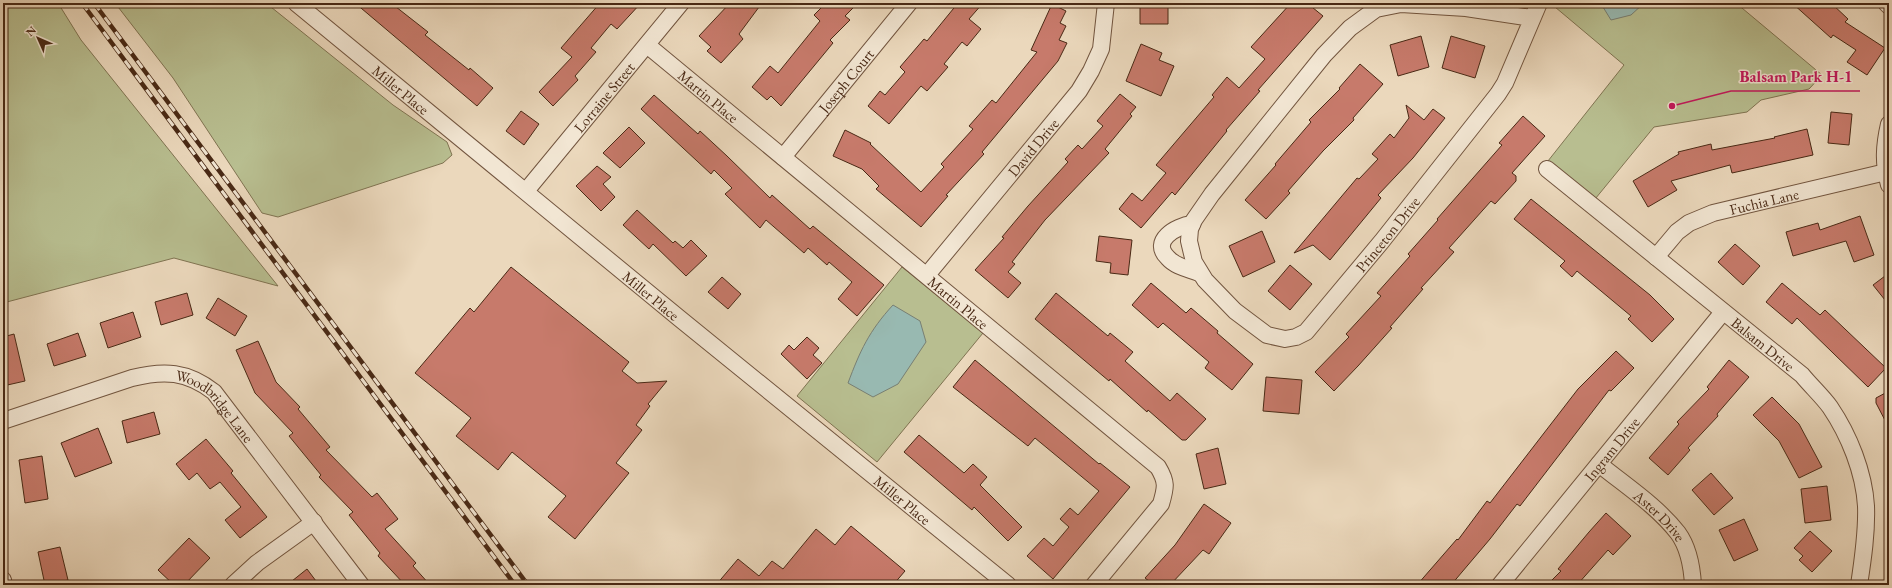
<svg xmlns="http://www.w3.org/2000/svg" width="1892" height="588" font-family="'EB Garamond',serif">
	<rect width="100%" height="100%" fill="#ebd8bc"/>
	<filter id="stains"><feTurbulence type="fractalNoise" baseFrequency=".005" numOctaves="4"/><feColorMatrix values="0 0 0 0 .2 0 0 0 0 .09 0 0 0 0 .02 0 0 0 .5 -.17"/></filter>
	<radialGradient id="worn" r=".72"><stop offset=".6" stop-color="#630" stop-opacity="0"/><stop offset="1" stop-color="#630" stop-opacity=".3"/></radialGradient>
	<g fill="#b8be90" stroke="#807452">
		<polygon points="3,3 58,3 81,40 278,286 174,258 3,303"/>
		<polygon points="115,3 266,3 393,105 447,142 452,155 443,163 278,217 262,213 173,78"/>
		<polygon points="1559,3 1736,3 1822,75 1809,89 1761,100 1747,112 1654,127 1591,204 1544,166 1624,65 1555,7"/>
		<polygon points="902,267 983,333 877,462 797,396"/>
	</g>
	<g fill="#98b9b1" stroke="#787f73">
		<polygon points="1604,3 1644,3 1631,15 1611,20 1603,7"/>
		<path d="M893 305 920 321 926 342 898 384 873 397 848 383C860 351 869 331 893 305Z"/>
	</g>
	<g fill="#c77a6b" stroke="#492915">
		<polygon points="355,3 391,3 428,32 425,35 469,70 470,68 493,88 477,106"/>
		<polygon points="600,3 641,3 617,29 611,24 591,48 596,52 575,76 578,80 553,106 539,92 572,57 561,48"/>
		<polygon points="730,3 762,3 739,34 743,39 721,63 707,51 711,47 699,36"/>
		<polygon points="826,3 858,3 845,16 850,20 830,40 833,43 781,106 771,96 767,100 752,87 770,66 778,73 820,21 814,15"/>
		<polygon points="958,3 983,3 969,19 981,29 967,46 962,42 944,64 948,67 927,91 921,86 889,124 868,106 880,91 885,95 905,72 900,67 924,39 927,41"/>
		<polygon points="1145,3 1168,3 1168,24 1140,24 1140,5 1145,5"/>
		<polygon points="1291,3 1307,3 1323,16 1258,90 1260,91 1226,130 1227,131 1175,195 1172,192 1141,228 1119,209 1132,193 1142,201 1166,173 1156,165 1214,97 1212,95 1227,77 1239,88 1265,59 1251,47"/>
		<polygon points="1792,3 1831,3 1848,19 1845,22 1885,48 1867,75 1847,62 1856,50 1833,35 1831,38"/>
		<polygon points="1052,4 1066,11 1060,23 1066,26 1059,40 1067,43 1058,61 982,152 984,154 946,195 948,196 921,227 876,189 879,186 862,169 833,156 845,130 871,143 870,144 921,192 944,167 941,164 973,129 969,126 992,100 996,103 1037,52 1031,50"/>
		<polygon points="1421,36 1429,67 1398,76 1390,45"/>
		<polygon points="1451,36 1485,46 1475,78 1442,68"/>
		<polygon points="1141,44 1162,53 1159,60 1174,66 1161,96 1126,81"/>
		<polygon points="1360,64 1383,84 1353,118 1354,120 1323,151 1288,191 1290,193 1266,219 1245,200 1276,165 1275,164 1311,122 1309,120 1340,89 1339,88"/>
		<polygon points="1120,94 1136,107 1130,114 1132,116 1105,149 1109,153 1045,220 1012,262 1015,264 1008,272 1021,283 1008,298 975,270 1004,238 1002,237 1028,206 1068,162 1065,159 1078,145 1082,149 1103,126 1097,121"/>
		<polygon points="654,95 698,134 700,131 727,156 770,198 772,195 810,229 813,226 884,285 857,316 838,299 852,282 829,262 827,265 808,248 804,253 766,220 760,228 725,194 732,188 714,170 711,174 641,109"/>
		<polygon points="1406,105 1424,120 1433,109 1445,118 1413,158 1378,195 1381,198 1330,260 1313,245 1294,253 1357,178 1359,179 1378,159 1372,154 1390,134 1394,138 1409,118"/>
		<polygon points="521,111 539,124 524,145 506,131"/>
		<polygon points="1831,112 1852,114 1849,145 1828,143"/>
		<polygon points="1523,116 1545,136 1512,173 1516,176 1516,181 1495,204 1491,201 1449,248 1454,252 1421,288 1423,289 1390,327 1392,328 1358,366 1334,391 1315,372 1349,337 1346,334 1381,296 1377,293 1410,256 1408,254 1438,220 1437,219 1502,145 1499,143"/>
		<polygon points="629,127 645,143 620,168 603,153"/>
		<polygon points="1807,129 1813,155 1732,173 1730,165 1671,181 1677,190 1648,207 1633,181 1679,154 1678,152 1711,144 1712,150 1775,138 1774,137"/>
		<polygon points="597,166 611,177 603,184 615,197 601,211 576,186"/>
		<polygon points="1531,199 1650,295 1674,319 1652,342 1628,319 1631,316 1577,271 1572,277 1560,266 1565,261 1514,219"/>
		<polygon points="637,210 673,243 675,241 683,248 691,240 707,256 686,276 653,244 649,249 623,225"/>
		<polygon points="1860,216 1874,255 1854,262 1846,241 1793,256 1786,232 1818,223 1820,230"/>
		<polygon points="1262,231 1275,262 1243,277 1229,246"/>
		<polygon points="1099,236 1132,240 1128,275 1110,273 1111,263 1096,261"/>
		<polygon points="1735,244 1760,266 1743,285 1718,262"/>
		<polygon points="1290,265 1312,284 1290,310 1268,291"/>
		<polygon points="511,267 629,362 622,371 637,383 667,381 648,404 650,406 636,425 642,430 616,463 629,473 575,539 548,517 566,496 512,452 498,470 456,436 471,418 415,373 470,308 474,312"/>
		<polygon points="1889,273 1889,305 1873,285"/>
		<polygon points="722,277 741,294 728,309 708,292"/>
		<polygon points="1151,283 1186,313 1191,308 1218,331 1217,333 1253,364 1232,390 1205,368 1209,362 1163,323 1158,328 1132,305"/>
		<polygon points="1782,283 1820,315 1825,310 1886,368 1868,387 1797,318 1792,324 1766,302"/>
		<polygon points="187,293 193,315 161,325 155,302"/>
		<polygon points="1056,293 1108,336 1110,333 1133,352 1125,361 1170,401 1177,393 1206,419 1186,440 1182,440 1148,410 1147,412 1110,379 1109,381 1035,319"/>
		<polygon points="218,298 247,316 235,336 206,318"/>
		<polygon points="133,312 141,337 108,348 100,323"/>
		<polygon points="78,333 86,356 54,366 47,344"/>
		<polygon points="14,334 25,381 3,386 3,337"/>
		<polygon points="807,337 819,348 813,355 822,363 807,379 781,354 789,345 794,350"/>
		<polygon points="258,341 276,382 300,407 298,409 330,447 326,450 372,497 377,493 398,519 385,529 416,563 413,566 430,585 405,585 378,556 380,553 349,515 353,512 319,477 321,475 289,436 293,433 255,393 236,350"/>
		<polygon points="1616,351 1634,368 1611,391 1609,390 1520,506 1517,504 1490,539 1451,585 1417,585 1457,539 1458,540 1487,501 1490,503 1578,389"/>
		<polygon points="975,360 1099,464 1100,463 1130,487 1053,579 1027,556 1044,538 1053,546 1069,527 1060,519 1070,508 1078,515 1099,491 1035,438 1028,446 953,387"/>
		<polygon points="1729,360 1749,377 1717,414 1718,416 1688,448 1690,450 1668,475 1649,458 1679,424 1677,422 1709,389 1707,387"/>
		<polygon points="1266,377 1302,380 1299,414 1263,411"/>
		<polygon points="1889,391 1889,428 1876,403 1876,398"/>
		<polygon points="1772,397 1799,424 1822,467 1799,478 1779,441 1753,415"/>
		<polygon points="154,412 160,434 127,443 122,421"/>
		<polygon points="98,428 112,463 75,477 61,443"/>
		<polygon points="919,435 964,473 973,464 987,477 980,485 1022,527 1008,541 974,507 972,510 904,452"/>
		<polygon points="206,439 233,471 231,473 267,517 240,538 225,520 241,507 220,482 210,489 197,473 189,480 176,464"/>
		<polygon points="1218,448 1226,484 1204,489 1196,454"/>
		<polygon points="42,456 48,499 25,503 19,460"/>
		<polygon points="1711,473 1733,498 1714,515 1692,490"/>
		<polygon points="1827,486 1831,520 1805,523 1801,489"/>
		<polygon points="1204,504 1231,523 1209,554 1203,550 1170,585 1154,585 1145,578 1175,545"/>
		<polygon points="1606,513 1631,536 1613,555 1608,550 1577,585 1547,585 1561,571 1558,569 1589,532"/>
		<polygon points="1744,519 1758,550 1734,561 1719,530"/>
		<polygon points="851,526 905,571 893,585 716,585 738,559 759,576 772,561 783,569 816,529 835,545"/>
		<polygon points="1810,531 1832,551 1812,572 1799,560 1803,556 1794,548"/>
		<polygon points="189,538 210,558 184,585 174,585 158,570"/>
		<polygon points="60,547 68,580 45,585 38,552"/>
		<polygon points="307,569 319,585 287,585"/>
	</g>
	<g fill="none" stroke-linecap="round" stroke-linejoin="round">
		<defs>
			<g id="minor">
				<path id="s1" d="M296 3 679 318 1008 585"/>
				<polyline points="1886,3 1889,6"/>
				<path id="s2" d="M1531 18 1466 8 1401 4 1376 9 1350 28 1324 55 1212 194 1194 220 1190 229 1189 241 1194 262 1205 280 1235 311 1267 335 1285 339 1296 337 1306 332 1382 241 1498 94 1505 83 1539 3"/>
				<path id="s3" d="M647 45 1158 467C1167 482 1166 487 1161 504L1094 585"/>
				<path d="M1889 124C1884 146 1883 163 1889 185"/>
				<path id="s4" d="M783 157 909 3"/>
				<path id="s5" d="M1547 169 1802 375C1811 386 1822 396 1830 407 1849 435 1864 472 1866 506 1867 532 1863 559 1859 585"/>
				<path id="s6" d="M526 191 681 3"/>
				<path d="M1192 224C1176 226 1150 241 1168 258 1176 267 1189 269 1199 273"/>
				<path id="s7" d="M1656 257 1677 232 1689 223 1713 213 1886 172"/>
				<path id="s8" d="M927 275 1079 91 1091 71 1101 49 1106 3"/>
				<path id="s9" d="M3 421 132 378C164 370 187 371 214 392L361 585"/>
				<path id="s10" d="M1599 464C1626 486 1657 506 1678 533 1689 548 1692 567 1693 585"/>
				<polyline points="3,580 4,585"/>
				<polyline points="233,585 257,563 314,522"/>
				<path id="s11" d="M1500 585 1723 312"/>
			</g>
		</defs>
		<use href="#minor" stroke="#72553f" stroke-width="18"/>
		<use href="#minor" stroke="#f2e6d3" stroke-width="16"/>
		<defs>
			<g id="rail">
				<polyline points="82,3 515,585"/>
				<polyline points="94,3 528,585"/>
			</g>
		</defs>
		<use href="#rail" stroke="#492915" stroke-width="4.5"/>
		<use href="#rail" stroke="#f2e6d3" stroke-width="3" stroke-dasharray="9" stroke-linecap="butt"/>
	</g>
	<g text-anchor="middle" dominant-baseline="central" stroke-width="3" stroke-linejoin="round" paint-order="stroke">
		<g font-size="15" fill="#492915" stroke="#f2e6d3">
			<text stroke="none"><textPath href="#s4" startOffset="99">Joseph Court</textPath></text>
			<text stroke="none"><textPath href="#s1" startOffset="136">Miller Place</textPath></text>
			<text stroke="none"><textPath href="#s3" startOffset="80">Martin Place</textPath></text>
			<text stroke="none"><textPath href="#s6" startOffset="122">Lorraine Street</textPath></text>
			<text stroke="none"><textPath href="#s8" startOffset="166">David Drive</textPath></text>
			<text stroke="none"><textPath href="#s7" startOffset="126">Fuchia Lane</textPath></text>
			<text stroke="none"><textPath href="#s2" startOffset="752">Princeton Drive</textPath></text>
			<text stroke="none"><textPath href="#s1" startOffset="460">Miller Place</textPath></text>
			<text stroke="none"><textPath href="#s3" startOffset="404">Martin Place</textPath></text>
			<text stroke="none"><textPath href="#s5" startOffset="278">Balsam Drive</textPath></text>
			<text stroke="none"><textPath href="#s9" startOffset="232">Woodbridge Lane</textPath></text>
			<text stroke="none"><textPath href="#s11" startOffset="176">Ingram Drive</textPath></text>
			<text stroke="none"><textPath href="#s1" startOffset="784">Miller Place</textPath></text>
			<text stroke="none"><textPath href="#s10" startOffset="80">Aster Drive</textPath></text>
		</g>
	</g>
	<path fill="none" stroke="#c2185b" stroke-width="1.5" d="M1672 106L1731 91H1860"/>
	<circle fill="#c2185b" stroke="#f2e6d3" stroke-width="1.5" cx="1672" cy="106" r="4"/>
	<g font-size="16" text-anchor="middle" font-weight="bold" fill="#c2185b" stroke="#f2e6d3" stroke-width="3" stroke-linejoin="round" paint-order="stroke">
		<text x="1796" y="82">Balsam Park H-1</text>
	</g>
	<rect width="1892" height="588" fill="none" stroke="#ebd8bc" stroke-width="16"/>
	<rect x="4" y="4" width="1884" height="580" fill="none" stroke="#492915" stroke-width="2"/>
	<rect x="8" y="8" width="1876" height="572" fill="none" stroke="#492915"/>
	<g transform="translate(38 38) rotate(315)" stroke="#f2e6d3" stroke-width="3" paint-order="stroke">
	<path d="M0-3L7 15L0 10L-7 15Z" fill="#492915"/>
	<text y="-6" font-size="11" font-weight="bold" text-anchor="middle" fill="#492915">N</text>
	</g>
	<rect width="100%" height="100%" filter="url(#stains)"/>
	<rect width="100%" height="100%" fill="url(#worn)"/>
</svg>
